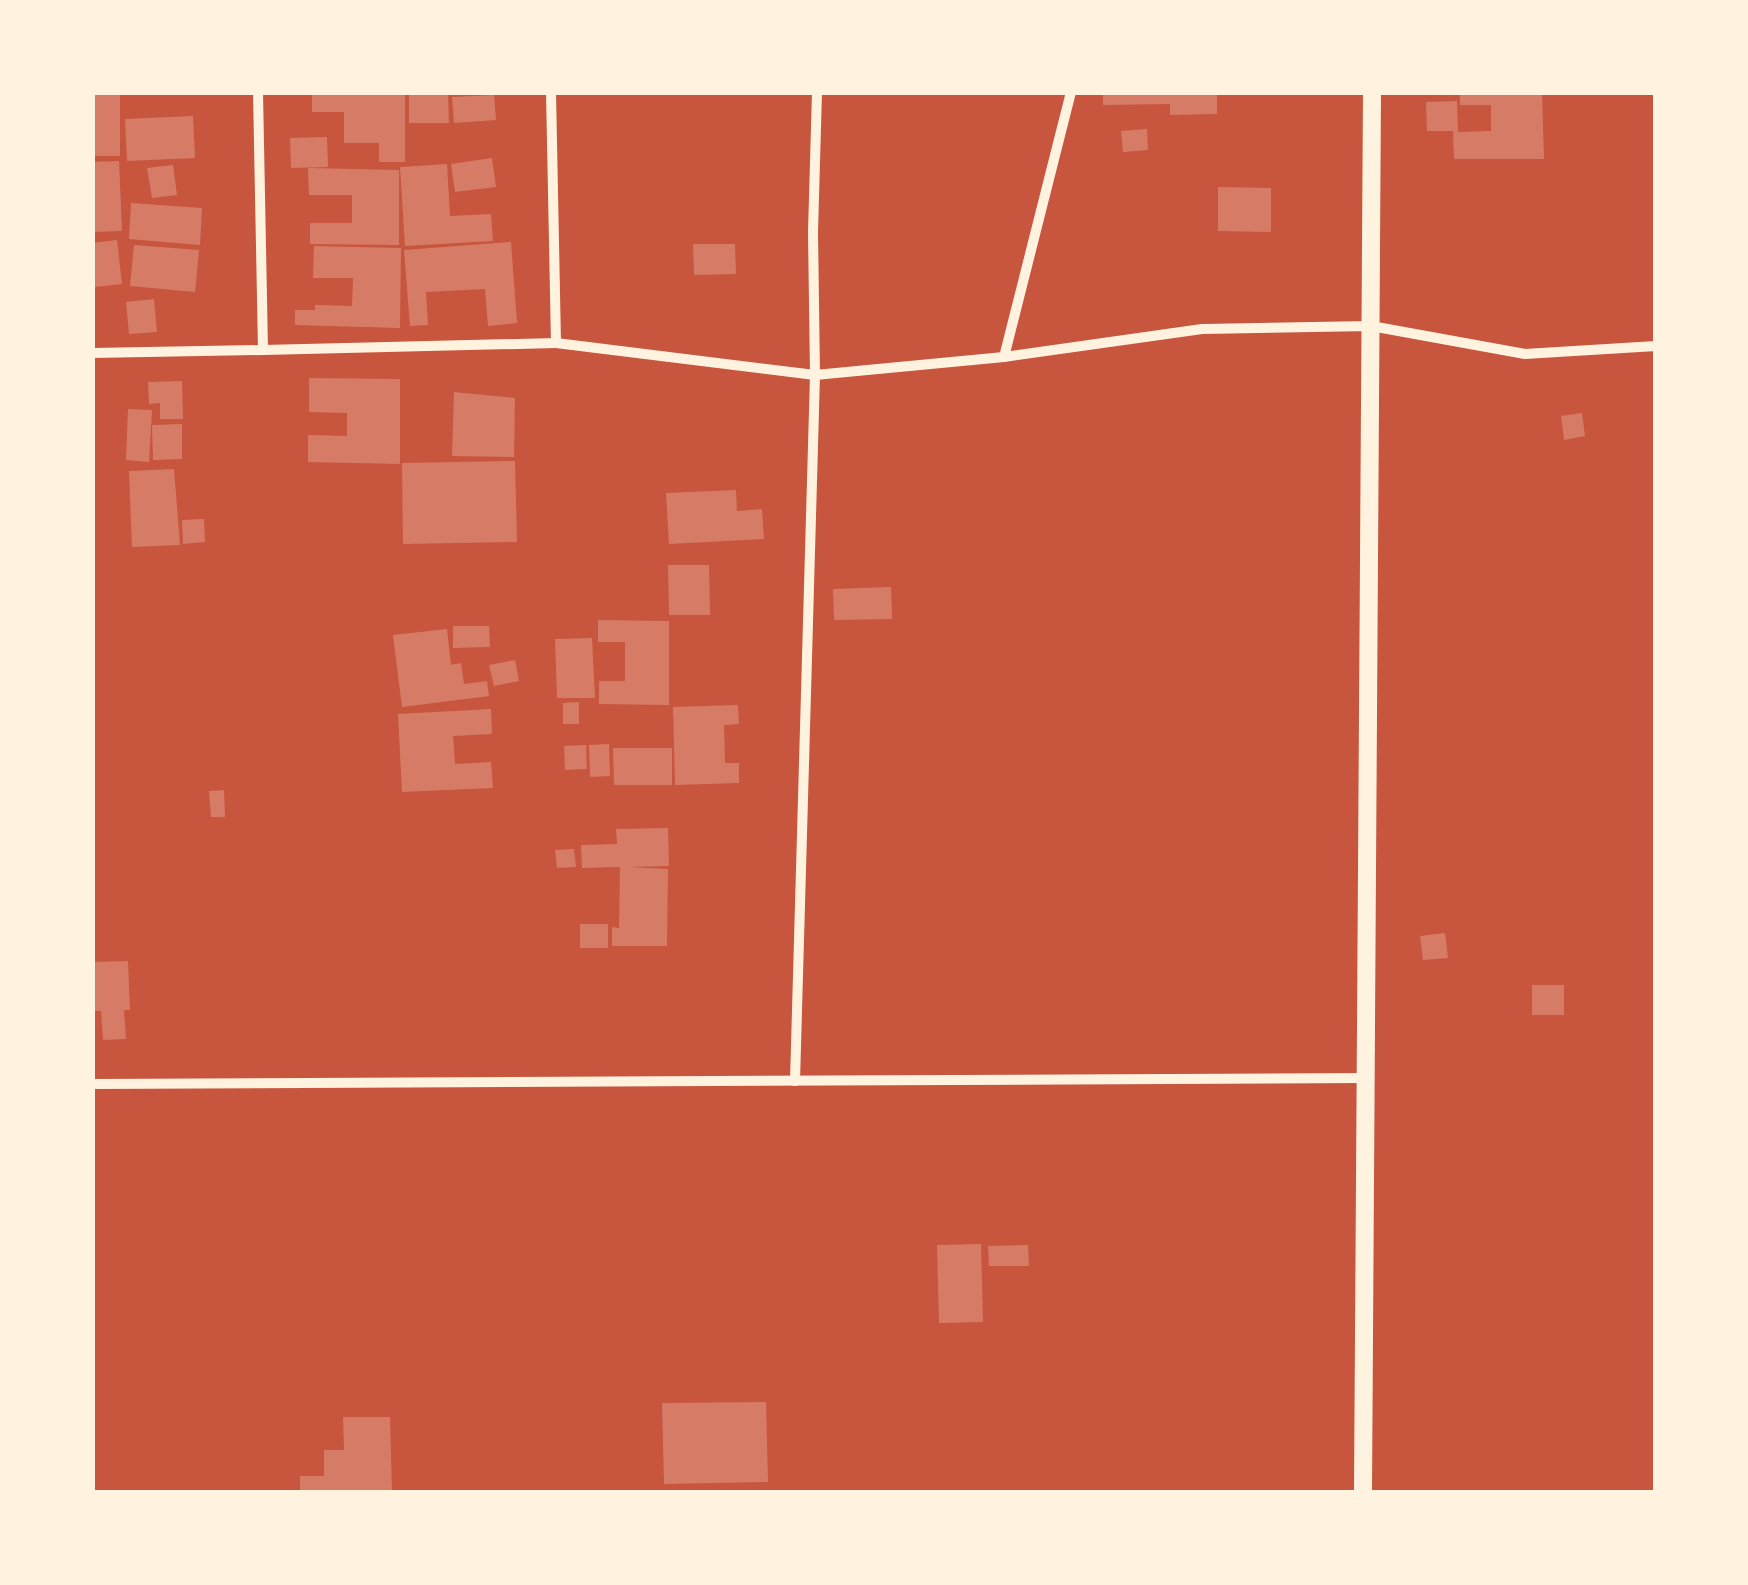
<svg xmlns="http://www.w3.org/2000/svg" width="1748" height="1585" font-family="'Noto Serif',serif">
	<rect width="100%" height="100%" fill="#c8553d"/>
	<g fill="#d67c66">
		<rect x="92" y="92" width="28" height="64"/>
		<polygon points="312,92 405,92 405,162 379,162 379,143 344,143 344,112 312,112"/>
		<polygon points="409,92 448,92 449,123 409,123"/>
		<polygon points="1103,92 1217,92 1217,114 1170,115 1170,104 1103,105"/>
		<polygon points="1460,92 1542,92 1544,159 1454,159 1453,131 1427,131 1426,102 1457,101 1458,132 1491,131 1491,105 1460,105"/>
		<polygon points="494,95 496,120 454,123 452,97"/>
		<polygon points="193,116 195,158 127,161 125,119"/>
		<polygon points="1147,129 1148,150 1123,152 1121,131"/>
		<polygon points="327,137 328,167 291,168 290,138"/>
		<polygon points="492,158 496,187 455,192 451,164"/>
		<polygon points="119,161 122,231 92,232 92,162"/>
		<polygon points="447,164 450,216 491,214 493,241 405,246 400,167"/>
		<polygon points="173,165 177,195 152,198 147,168"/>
		<polygon points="308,168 399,170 399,245 310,244 310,223 352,223 352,195 309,195"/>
		<polygon points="1218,187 1271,188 1271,232 1218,231"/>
		<polygon points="131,203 202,208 200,245 129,239"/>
		<polygon points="117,240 122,284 95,287 92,243"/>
		<polygon points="511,242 517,323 488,326 485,289 426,292 428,325 410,326 404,250"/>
		<polygon points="693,244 735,244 736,274 694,275"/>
		<polygon points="134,245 199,250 195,292 130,286"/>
		<polygon points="314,246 401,248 400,328 295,325 295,310 315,310 315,305 352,306 353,278 313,278"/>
		<polygon points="154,299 157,332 129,334 126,302"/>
		<polygon points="309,378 400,379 400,464 308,462 308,435 347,436 347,413 309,412"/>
		<polygon points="182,381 183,419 160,419 160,403 149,404 148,382"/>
		<polygon points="454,392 515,398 514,457 452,456"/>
		<polygon points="128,409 152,410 149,462 126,460"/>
		<polygon points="1582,413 1585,436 1564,440 1561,416"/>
		<polygon points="182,424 182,459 153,460 152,425"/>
		<polygon points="515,461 517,542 403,544 402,463"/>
		<polygon points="174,469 180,545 132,547 129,471"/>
		<polygon points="736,490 737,511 762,509 764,539 669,544 666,493"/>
		<polygon points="204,519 205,542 183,544 182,520"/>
		<polygon points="668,565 709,565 710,615 669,615"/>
		<polygon points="891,587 892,619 834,620 833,589"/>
		<polygon points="598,620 669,621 669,705 599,704 599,681 625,681 625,642 598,642"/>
		<polygon points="453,626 489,626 490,647 453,648"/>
		<polygon points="447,629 451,665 461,663 464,684 487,681 489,696 402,707 393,635"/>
		<polygon points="592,638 595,698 557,698 555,639"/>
		<polygon points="515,660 519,681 494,686 489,665"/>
		<polygon points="579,702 579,724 563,724 563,703"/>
		<polygon points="738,705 739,724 724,725 725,763 739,763 739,783 675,785 673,707"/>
		<polygon points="491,709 492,734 453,736 455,764 491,762 493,788 402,792 398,714"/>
		<polygon points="609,744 610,776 590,777 589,745"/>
		<polygon points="586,745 587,769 565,770 564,746"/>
		<polygon points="613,748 672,748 672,785 614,785"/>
		<polygon points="224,790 225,817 211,817 209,791"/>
		<polygon points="668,828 669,866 629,867 668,869 667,946 612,946 612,927 619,928 620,867 582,868 581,845 617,844 616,829"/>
		<polygon points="574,849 576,867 557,868 555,850"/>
		<rect x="580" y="924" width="28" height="24"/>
		<polygon points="1445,933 1448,958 1423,960 1420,936"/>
		<polygon points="128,961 130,1010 124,1010 126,1039 103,1040 101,1011 92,1011 92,962"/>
		<rect x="1532" y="985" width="32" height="30"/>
		<polygon points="981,1244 983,1322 939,1323 937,1245"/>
		<polygon points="1028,1245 1029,1266 989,1266 988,1246"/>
		<polygon points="766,1402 768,1482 664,1484 662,1403"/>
		<polygon points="343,1417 390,1417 392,1492 300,1492 300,1476 324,1476 324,1450 344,1450"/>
	</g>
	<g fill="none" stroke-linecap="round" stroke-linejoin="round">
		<g stroke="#fff3e0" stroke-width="10">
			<polyline points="556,343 815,375 1004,357 1202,329 1371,326 1525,354 1656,346"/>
			<polyline points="263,350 556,343 551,92"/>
			<polyline points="92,353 263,350 258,92"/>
			<polyline points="1004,357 1071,92"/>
			<polyline points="795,1081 815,375 813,232 817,92"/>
			<polyline points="92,1084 1366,1078"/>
		</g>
		<polyline stroke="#fff3e0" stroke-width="18" points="1363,1492 1372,92"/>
	</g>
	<rect width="1748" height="1585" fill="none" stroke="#fff3e0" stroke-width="190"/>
</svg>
